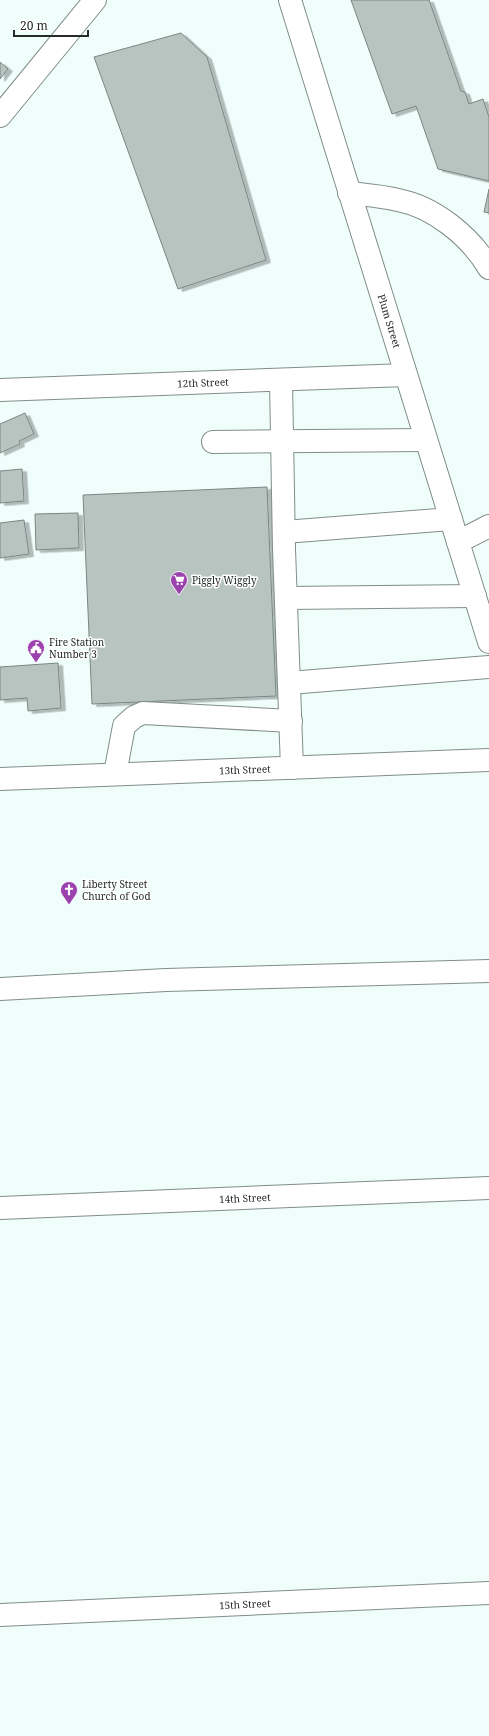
<svg xmlns="http://www.w3.org/2000/svg" width="489" height="1736" font-family="'Noto Serif',serif">
	<defs>
		<filter id="shadow"><feDropShadow dx="4.5" dy="2.5" stdDeviation="0" flood-color="#0004"/></filter>
	</defs>
	<rect width="100%" height="100%" fill="#f0fefb"/>
	<g fill="#b7c4c0" stroke="#7a8683" filter="url(#shadow)">
		<polygon points="351,0 429,0 461,91 465,92 469,104 483,99 489,117 489,181 438,169 416,106 392,114"/>
		<polygon points="181,33 207,57 266,260 178,289 94,57"/>
		<polygon points="0,62 8,69 0,79"/>
		<polygon points="489,189 489,213 484,212"/>
		<polygon points="25,413 34,434 19,441 20,444 0,453 0,424"/>
		<polygon points="22,469 24,501 0,503 0,471"/>
		<polygon points="267,487 276,696 92,704 83,495"/>
		<polygon points="78,513 79,548 36,550 35,514"/>
		<polygon points="24,520 29,554 0,558 0,523"/>
		<polygon points="58,663 61,708 28,711 27,698 0,700 0,667"/>
	</g>
	<g fill="none" stroke-linecap="round" stroke-linejoin="round">
		<defs>
			<g id="minor">
				<path id="s1" d="M290 0 489 642"/>
				<polyline points="0,116 95,0"/>
				<path d="M349 193C366 195 382 196 398 200 434 207 470 236 489 268"/>
				<polyline points="281,380 284,549 292,768"/>
				<path id="s2" d="M0 390 406 375"/>
				<polyline points="213,442 426,440"/>
				<polyline points="284,532 451,519"/>
				<polyline points="458,542 489,526"/>
				<polyline points="286,598 475,596"/>
				<polyline points="289,683 489,667"/>
				<polyline points="115,774 124,726 134,717 143,713 291,721"/>
				<path id="s3" d="M0 779 489 760"/>
				<polyline points="0,989 166,980 489,971"/>
				<path id="s4" d="M0 1208 489 1188"/>
				<path id="s5" d="M0 1615 489 1593"/>
			</g>
		</defs>
		<use href="#minor" stroke="#808d89" stroke-width="24"/>
		<use href="#minor" stroke="#fff" stroke-width="22"/>
	</g>
	<defs>
		<symbol id="supermarket-pin" viewBox="-11 -11 22 30"><path d="M0 17L-7.5 6A9.5 9.5 0 1 1 7.5 6Z" fill="#9b42ae" stroke="#fff"/><path d="M-6-5.5h2.5l.6 2H6L4.5 2H-2.5L-4.4-4H-6ZM-1.5 3.2a1.3 1.3 0 1 0 .1 0ZM3 3.2a1.3 1.3 0 1 0 .1 0Z" fill="#fff"/></symbol>
		<symbol id="civic-pin" viewBox="-11 -11 22 30"><path d="M0 17L-7.5 6A9.5 9.5 0 1 1 7.5 6Z" fill="#9b42ae" stroke="#fff"/><path d="M-.6-6.5H3V-4.5H.6V-3L4-1V1h2V6H-6V1h2V-1L-.6-3ZM-1.2 2.5V6h2.4V2.5Z" fill="#fff"/></symbol>
		<symbol id="church-pin" viewBox="-11 -11 22 30"><path d="M0 17L-7.5 6A9.5 9.5 0 1 1 7.5 6Z" fill="#9b42ae" stroke="#fff"/><path d="M-1.2-6h2.4v3.5h3.3v2.4h-3.3V6h-2.4V-.1h-3.3v-2.4h3.3Z" fill="#fff"/></symbol>
	</defs>
	<g fill-rule="evenodd">
		<use href="#supermarket-pin" x="169" y="570" width="20" height="27"/>
		<use href="#civic-pin" x="26" y="638" width="20" height="27"/>
		<use href="#church-pin" x="59" y="880" width="20" height="27"/>
	</g>
	<g text-anchor="middle" dominant-baseline="central" stroke-width="3" stroke-linejoin="round" paint-order="stroke">
		<g font-size="10" fill="#262b29" stroke="#fff">
			<text stroke="none"><textPath href="#s1" startOffset="336">Plum Street</textPath></text>
			<text stroke="none"><textPath href="#s2" startOffset="203">12th Street</textPath></text>
			<text stroke="none"><textPath href="#s3" startOffset="245">13th Street</textPath></text>
			<text stroke="none"><textPath href="#s4" startOffset="245">14th Street</textPath></text>
			<text stroke="none"><textPath href="#s5" startOffset="245">15th Street</textPath></text>
		</g>
		<g font-size="10" fill="#262b29" stroke="#fff" text-anchor="start">
			<text x="192" y="580">Piggly Wiggly</text>
			<text x="49" y="642">Fire Station<tspan x="49" dy="12">Number 3</tspan></text>
			<text x="82" y="884">Liberty Street<tspan x="82" dy="12">Church of God</tspan></text>
		</g>
	</g>
	<path d="M14 30v6h74v-6" fill="none" stroke="#262b29" stroke-width="2"/>
	<text x="20" y="30" font-size="12" fill="#262b29" stroke="#ffffff" stroke-width="3" paint-order="stroke">20 m</text>
</svg>
